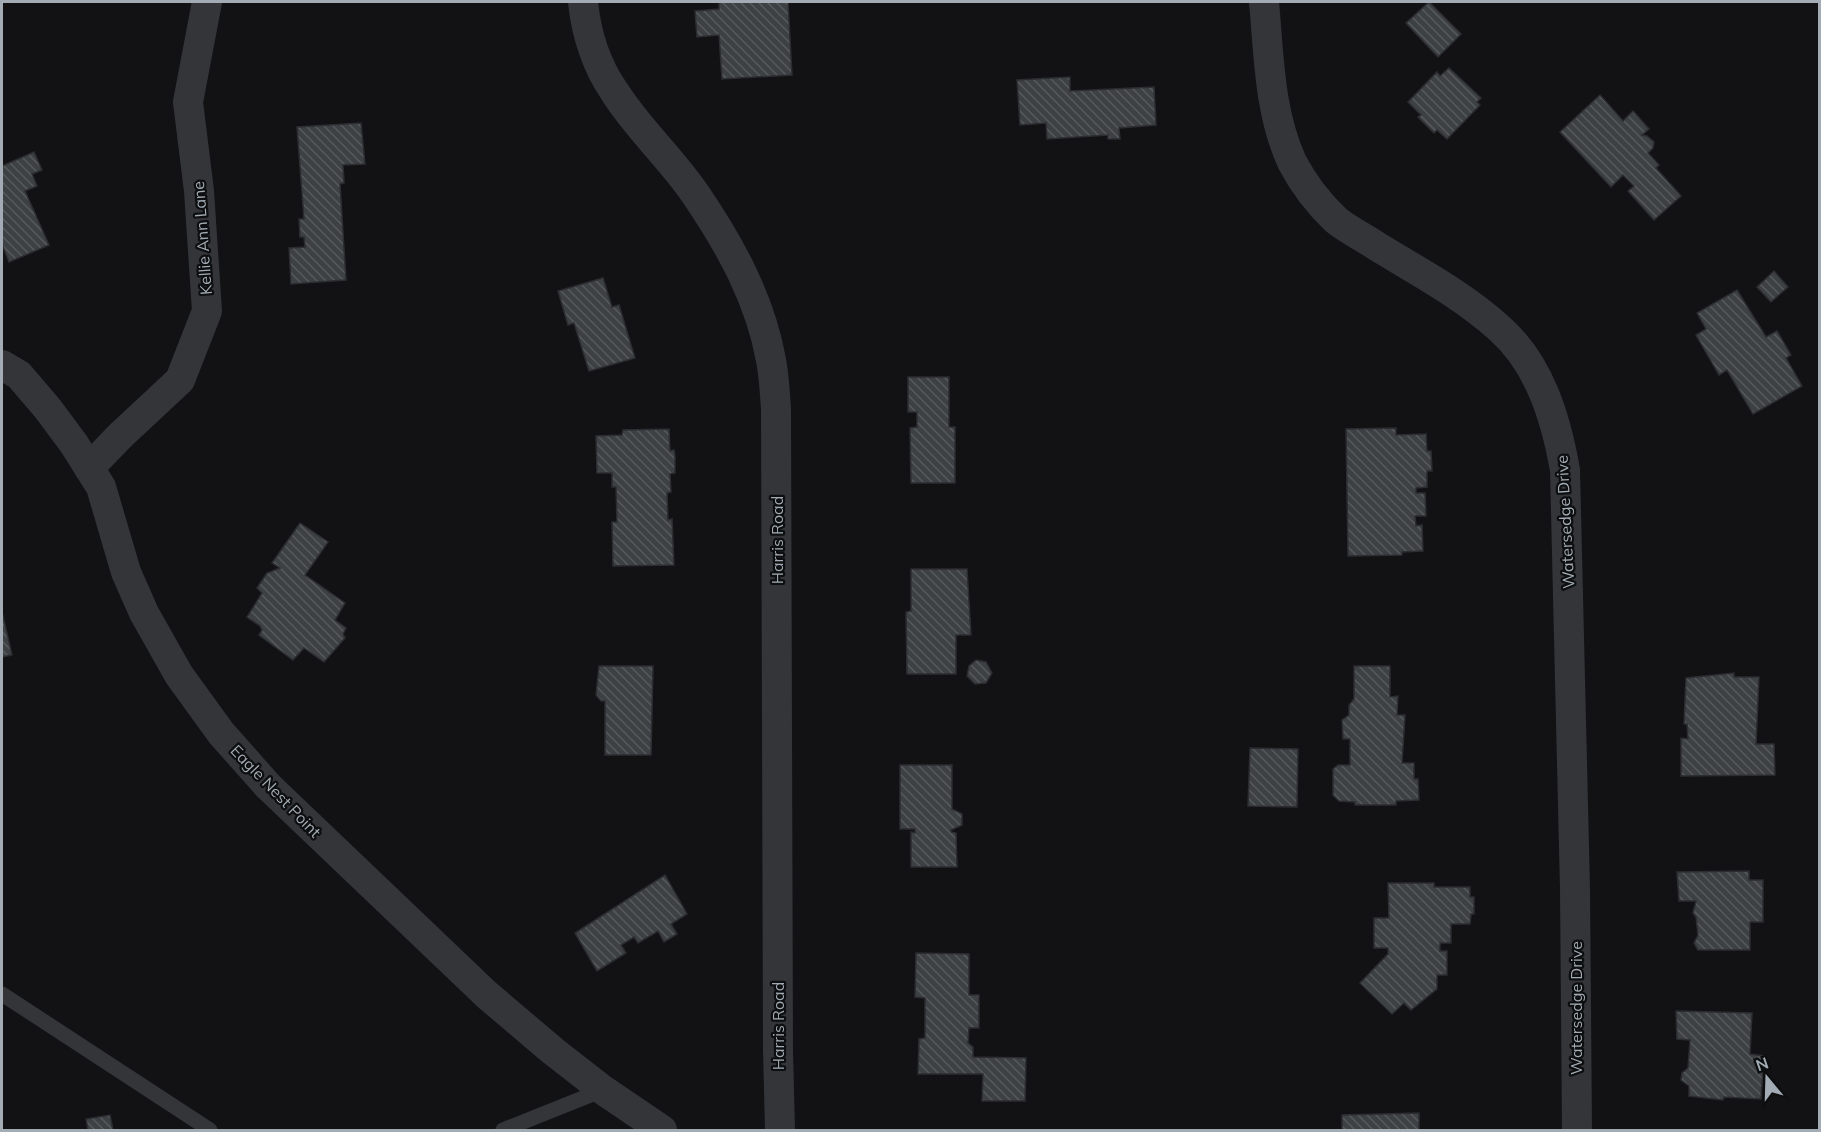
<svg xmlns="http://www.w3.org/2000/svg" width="1821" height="1132" font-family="Mulish,sans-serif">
	<defs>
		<pattern id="building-back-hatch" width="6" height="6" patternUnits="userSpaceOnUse" patternTransform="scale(1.5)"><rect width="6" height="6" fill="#3e4144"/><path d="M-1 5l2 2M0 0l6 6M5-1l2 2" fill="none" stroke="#575a5d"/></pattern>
	</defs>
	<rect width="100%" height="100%" fill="#121214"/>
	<g fill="url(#building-back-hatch)" stroke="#2c2d30" stroke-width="1.5">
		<polygon points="719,2 788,2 792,75 722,79 719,35 697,37 695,11 719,9"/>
		<polygon points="1429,2 1461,34 1438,57 1406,23"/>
		<polygon points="1449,68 1481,98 1477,102 1480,105 1447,139 1437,130 1434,133 1418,117 1421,115 1408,102 1437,72 1440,76"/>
		<polygon points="1070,77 1070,91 1154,87 1156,125 1119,128 1120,139 1108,139 1108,135 1047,139 1046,123 1020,125 1017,80"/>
		<polygon points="1600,95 1623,121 1633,111 1649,129 1642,135 1647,136 1654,142 1653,148 1648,153 1659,165 1656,168 1681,196 1654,220 1628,191 1634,186 1623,175 1611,187 1560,132"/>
		<polygon points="361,123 365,164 343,165 344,183 340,184 346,280 291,284 289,248 305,247 304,237 300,237 299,219 304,219 297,127"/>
		<polygon points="34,152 42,170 32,174 37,186 25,191 49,245 9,262 2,244 2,166"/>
		<polygon points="1774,271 1788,287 1771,302 1757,287"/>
		<polygon points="603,278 612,307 619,305 635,358 589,371 574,323 568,325 558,291"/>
		<polygon points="1737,290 1766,337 1777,331 1791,355 1786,358 1802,386 1753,414 1727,370 1719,375 1696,335 1706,329 1697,313"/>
		<polygon points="908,377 949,377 949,427 955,427 955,483 911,483 910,428 917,427 917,412 908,412"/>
		<polygon points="1396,428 1396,435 1426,434 1427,451 1431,451 1432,471 1427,471 1427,487 1416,488 1416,493 1425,493 1426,516 1415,516 1416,526 1422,525 1423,551 1402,552 1402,555 1348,556 1346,429"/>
		<polygon points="669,429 670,451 674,450 675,456 675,473 670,474 671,492 667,493 668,520 672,519 674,565 613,566 612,522 617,522 616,487 612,487 612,473 597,473 596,436 622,435 623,430"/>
		<polygon points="300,523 328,542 305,575 345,603 335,620 346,628 343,634 345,638 324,662 304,648 293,660 259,635 262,630 260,626 247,617 262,593 257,588 267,573 280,568 272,563"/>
		<polygon points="911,569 967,569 971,635 956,635 956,674 907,674 906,612 911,611"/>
		<polygon points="2,612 12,655 2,657"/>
		<polygon points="976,660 986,662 992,673 986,683 975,684 967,676 969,666"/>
		<polygon points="599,666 653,666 651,755 605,755 605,701 601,701 596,695"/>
		<polygon points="1354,666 1390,666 1390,697 1398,696 1397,715 1405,715 1402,763 1414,763 1414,779 1418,779 1419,800 1396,801 1396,805 1355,805 1355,802 1339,801 1333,795 1333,769 1338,765 1350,765 1350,739 1343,739 1342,720 1349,715 1349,705 1354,699"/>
		<polygon points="1734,673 1734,677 1759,677 1756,744 1774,744 1775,775 1681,776 1681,738 1688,739 1687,724 1684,724 1686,678"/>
		<polygon points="1250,748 1298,749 1297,807 1248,806"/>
		<polygon points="900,765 952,765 952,809 962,814 962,825 951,830 951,832 956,833 957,867 911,867 911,832 915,833 915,829 900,829"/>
		<polygon points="1749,871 1749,880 1763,880 1763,922 1750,922 1750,950 1698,950 1694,943 1698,935 1696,917 1693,913 1696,901 1679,901 1677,872"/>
		<polygon points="665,875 687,914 671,924 677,934 664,942 658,931 638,943 634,937 621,945 626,953 597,971 575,933"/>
		<polygon points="1388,883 1434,883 1434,887 1470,887 1470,897 1474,897 1474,914 1471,914 1470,924 1451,924 1451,943 1440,943 1440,951 1447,951 1447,975 1437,975 1437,989 1411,1010 1404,1003 1392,1014 1360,983 1388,954 1388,948 1374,948 1374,918 1389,918"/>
		<polygon points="916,953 969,954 969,995 979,995 979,1028 969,1028 968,1043 973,1047 973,1057 1026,1058 1025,1101 982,1101 983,1074 918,1074 919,1039 925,1038 925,998 915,997"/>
		<polygon points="1676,1011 1752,1013 1750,1054 1764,1056 1761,1099 1724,1097 1723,1100 1689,1096 1689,1086 1681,1080 1682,1073 1688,1068 1690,1040 1677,1039"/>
		<polygon points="1419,1113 1419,1130 1342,1130 1342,1115"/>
		<polygon points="110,1115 113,1130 88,1130 86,1119"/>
	</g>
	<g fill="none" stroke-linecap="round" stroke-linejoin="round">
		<g stroke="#333539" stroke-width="15">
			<polyline points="2,994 210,1130"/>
			<polyline points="503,1130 603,1090"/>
		</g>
		<g stroke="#333539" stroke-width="30">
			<path d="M583 2C586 32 596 65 614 91 637 128 671 158 696 195 730 245 760 299 771 360 774 376 775 393 776 409L778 1050 780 1130"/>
			<path d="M1264 2C1269 55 1269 112 1292 162 1303 183 1319 204 1336 220 1348 230 1365 238 1378 247 1419 272 1464 296 1499 328 1540 364 1556 419 1565 470L1575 889 1577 1130"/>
			<polyline points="2,365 19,375 48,409 74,444 101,487 126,572 144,613 179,675 221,733 268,786 487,995 553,1051 603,1090 662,1130"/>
			<polyline points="89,468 121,435 180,380 207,311 199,191 188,102 207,2"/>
		</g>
	</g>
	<g text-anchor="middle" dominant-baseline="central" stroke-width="4.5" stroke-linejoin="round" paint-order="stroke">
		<g font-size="16" fill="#a3acb5" stroke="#0d0e0f">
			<text transform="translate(202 238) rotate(-94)">Kellie Ann Lane</text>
			<text transform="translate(1565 522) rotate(-93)">Watersedge Drive</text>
			<text transform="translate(777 540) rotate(-90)">Harris Road</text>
			<text transform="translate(276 791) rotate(46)">Eagle Nest Point</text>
			<text transform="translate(1576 1008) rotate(-90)">Watersedge Drive</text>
			<text transform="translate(778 1026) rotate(-90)">Harris Road</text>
		</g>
	</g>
	<rect width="1821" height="1132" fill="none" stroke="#a3acb5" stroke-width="6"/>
	<g transform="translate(1767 1078) rotate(341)" stroke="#0d0e0f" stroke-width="4.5" paint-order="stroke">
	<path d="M0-4.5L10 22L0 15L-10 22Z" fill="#a3acb5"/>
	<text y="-9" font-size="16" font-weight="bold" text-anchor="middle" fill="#a3acb5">N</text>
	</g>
</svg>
